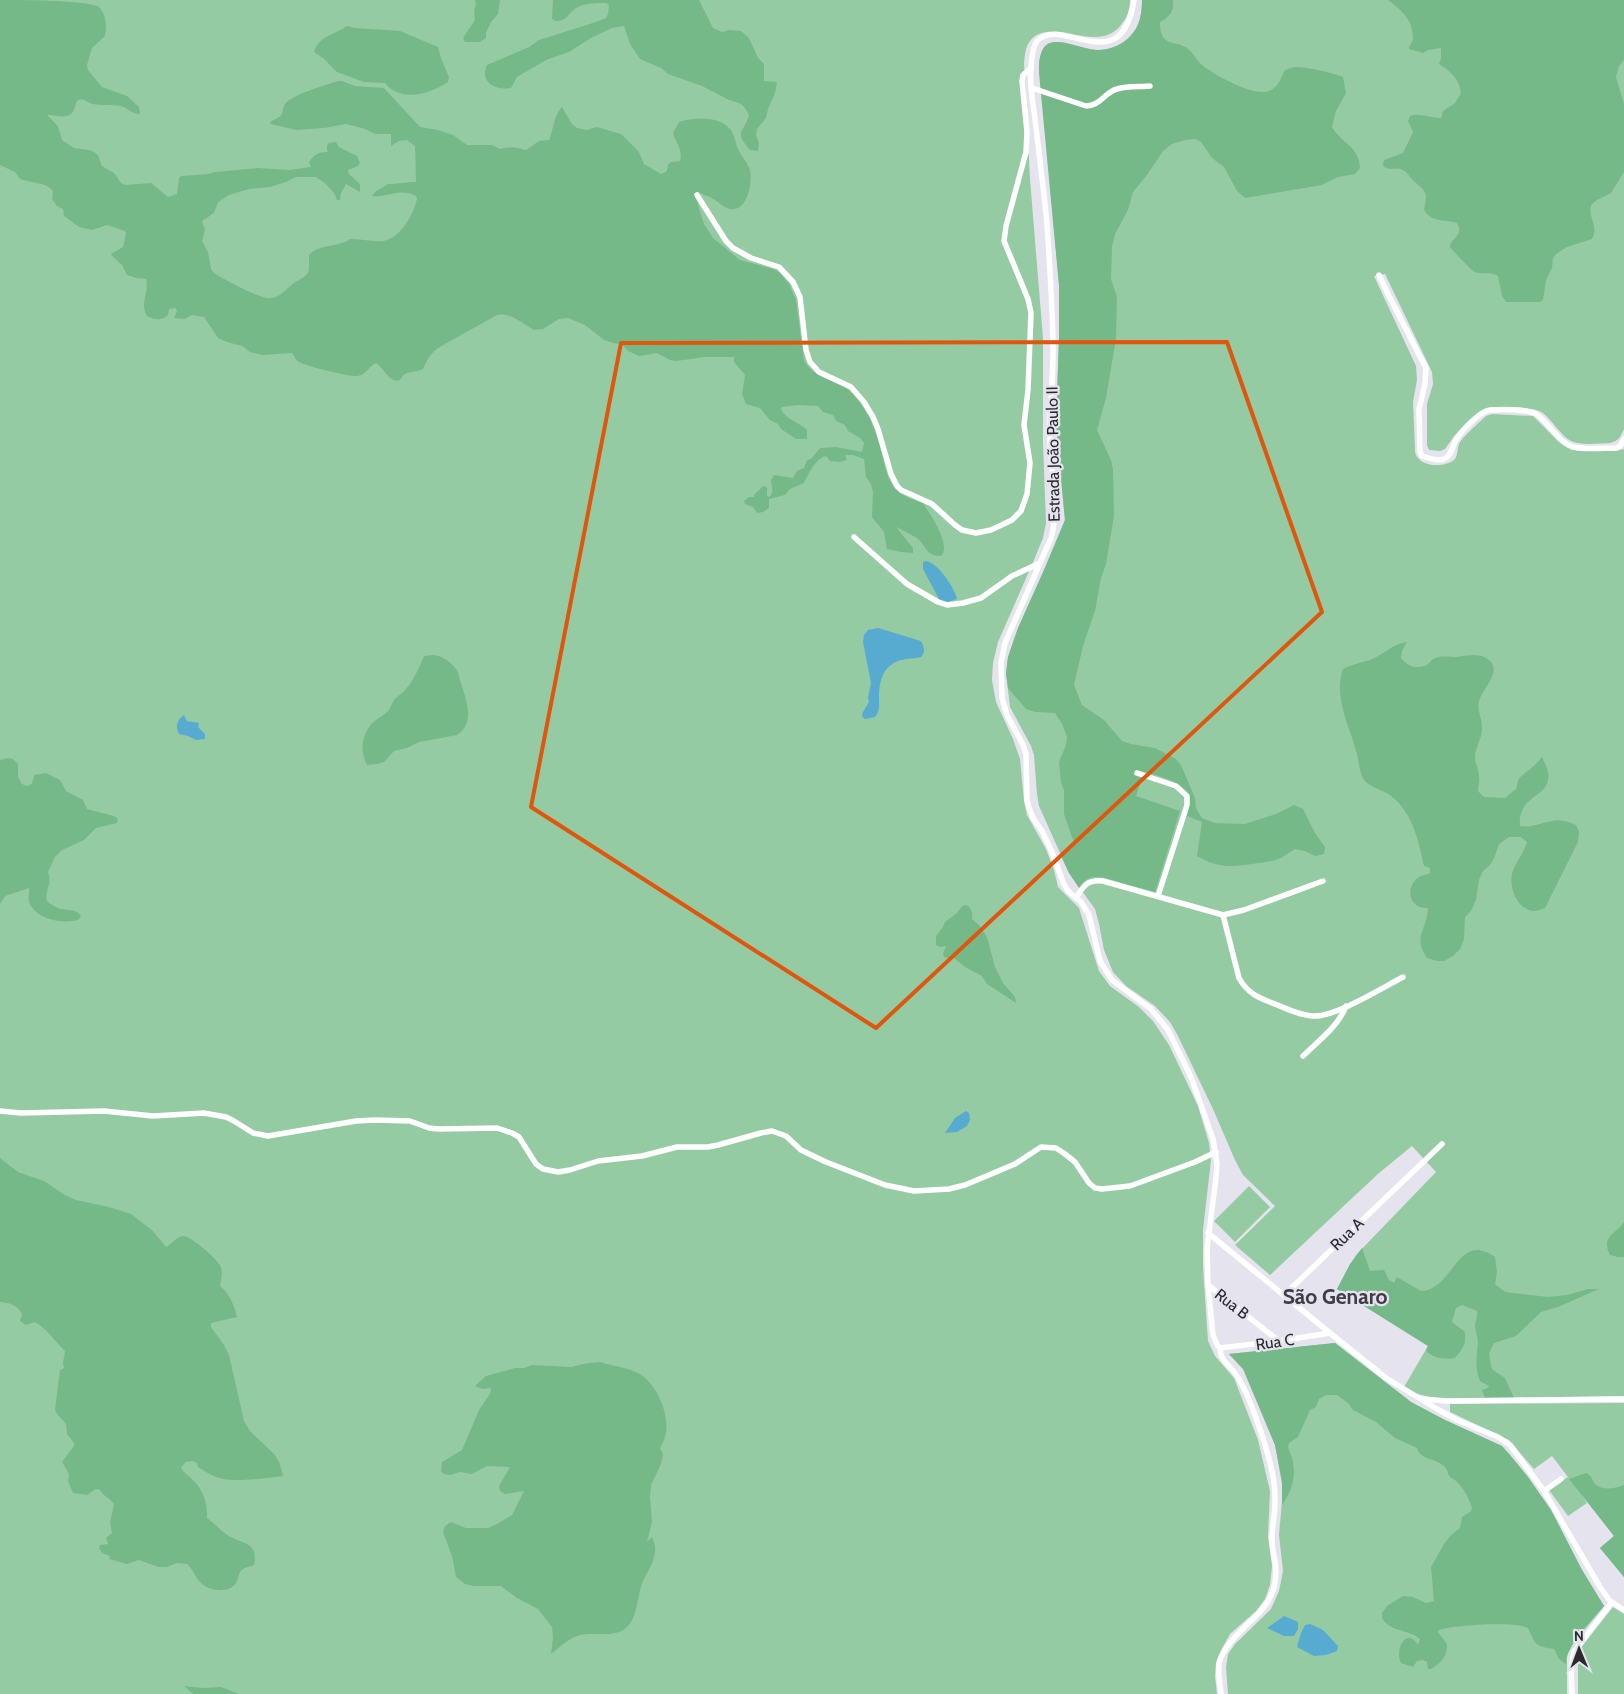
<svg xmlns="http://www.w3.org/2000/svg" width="1624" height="1694" font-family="Cabin,sans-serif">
	<rect width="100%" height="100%" fill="#e5e3ee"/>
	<g fill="#95cba2">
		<path d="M0 0H1130C1130 8 1128 16 1123 22 1101 58 1050 14 1030 41 1025 47 1025 56 1024 63L1030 179 1043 338V442L1046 523 1043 538 1034 560 998 642 993 663 992 680 996 702 1013 739 1020 759 1024 801 1027 815 1046 849 1054 870 1058 887 1079 908 1099 971 1110 986 1139 1007 1153 1021 1169 1045 1198 1106 1209 1143 1211 1160 1203 1230V1267L1208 1341 1215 1356 1234 1378 1258 1440 1270 1491 1268 1537 1272 1566 1270 1585 1265 1599 1256 1611 1230 1634 1221 1650 1216 1662 1215 1676 1217 1694H0Z"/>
		<path d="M1142 0H1624V429C1621 436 1619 441 1610 443 1599 443 1582 446 1571 441 1560 435 1553 421 1543 413 1533 405 1489 406 1478 413L1454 436 1445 449 1440 451 1429 450 1427 445V404L1433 384 1432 372 1385 274 1374 276 1416 366 1417 380 1413 402 1415 448C1415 452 1415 455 1419 459 1426 467 1447 467 1455 459 1458 454 1457 449 1459 444 1463 436 1480 422 1486 416L1492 414 1533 416 1559 442 1572 450 1616 451 1624 449V1396L1438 1399 1414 1393 1404 1387 1428 1346 1337 1289 1356 1255 1436 1172 1412 1146 1379 1173 1270 1275 1235 1245 1275 1206 1243 1175 1235 1160 1213 1109 1177 1034 1170 1022 1155 1006 1126 986 1113 972 1104 950 1099 924 1095 909 1069 873 1039 806 1037 794 1034 755 1031 746 1010 707 1006 673 1008 657 1018 628 1044 570 1065 520 1056 426 1059 337V285L1039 63C1045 25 1076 50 1099 50 1111 49 1122 45 1130 36 1140 26 1142 13 1142 0Z"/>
		<polygon points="1249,1186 1270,1207 1235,1242 1214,1221"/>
		<polygon points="1335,1343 1411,1402 1445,1420 1502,1446 1510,1455 1528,1477 1551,1510 1582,1570 1604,1606 1574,1643 1567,1655 1567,1694 1228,1694 1226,1667 1228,1654 1235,1644 1271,1609 1279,1591 1283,1571 1279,1535 1283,1490 1275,1445 1244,1370 1229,1354"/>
		<polygon points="1624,1403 1624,1577 1600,1548 1614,1536 1578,1489 1587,1503 1568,1516 1549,1490 1568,1477 1552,1456 1534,1469 1509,1440 1450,1412 1450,1404"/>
		<polygon points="1613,1607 1624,1614 1624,1694 1578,1694 1578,1661 1582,1646"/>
	</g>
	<g fill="#76b989">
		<path d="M0 0C18 0 88 0 99 7 106 14 107 26 105 36L92 48 87 65 88 70 102 87 127 96 139 107 140 114C131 114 128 108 121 106 112 104 102 106 93 104 86 102 85 98 78 100 75 104 75 110 72 113 64 120 55 114 47 115L58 126 62 140 74 148 89 150 94 152 98 155 102 166 114 173 121 183 125 185 151 183 168 197 177 194 179 178 181 176 208 174 215 172 258 168 289 170 311 167 309 162C315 154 318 152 328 152L327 150V145L329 143 336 142 339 147 357 156 360 163 358 166 348 170 349 174 360 184V192L346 184 341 193 340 200H337L334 193 326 184 316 177H296L286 182 270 187 249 189 229 195 218 202 214 213 202 221 205 230 202 241 208 252 211 269 214 273C223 279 262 300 271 298 281 297 287 288 294 283 311 273 309 275 309 255 320 243 339 248 350 239 361 239 372 242 383 241 401 238 413 215 417 199L416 196C401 187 387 198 372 196L375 192 388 184C399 184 405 182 416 182L415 146 407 140 399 141 391 146V134H375L365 129 346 124 324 128 296 130 271 124 270 122 281 116C283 112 283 107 285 104 291 95 326 85 338 81H342L355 86 384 88 420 127 438 130 453 135 467 145H492L500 149C510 146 516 147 526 150L539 141 549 140C554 128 553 117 562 107L572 124 577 128 587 130 597 127 621 134 639 152 644 164 661 174 667 171 668 164 671 162 680 161C683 150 676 143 673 133L679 122C694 117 719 116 730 129 735 134 735 144 739 151 742 157 748 163 750 170 753 183 747 212 730 209 724 208 719 202 713 199 709 196 704 195 699 193L695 195 704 224 713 238 740 260 773 269 779 272 789 284 796 300 804 360C812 375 824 377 838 384 848 388 855 395 861 404 872 419 877 436 882 454 885 466 887 481 896 489 904 497 914 500 923 503 930 514 952 545 941 556 924 556 927 544 915 537 909 533 902 530 896 527L913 548V553L901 552 887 549 884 532 872 517 873 492 871 484 866 477 864 459 853 455H845L847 460 839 462 830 461 826 456C815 459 809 473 804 483L790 489 785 495 769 499V508L763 512 757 513 753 507 745 504 744 501 749 497H754V495L763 486 767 487V496L769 497C775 492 771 487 771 480L774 475 793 478 797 471 804 468 807 460 811 459 820 448 836 447 862 452 864 443 860 438 848 431 845 425 836 421 833 415 823 412 818 406 797 405 782 407 781 409C787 420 796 421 805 428L807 430V439H796L781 429 778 424 770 420 760 408 746 404 742 394 745 375 734 362V357H705L676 361 670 360 657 353 639 356 628 351 621 344 613 343 604 340 585 325 568 318 559 319 543 329 534 330C523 324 510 312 497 315L438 348C430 354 427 360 423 369 412 374 407 369 400 380L396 381C386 378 384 368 376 363 369 366 365 376 357 376 349 377 306 366 299 362 295 360 294 355 292 353L263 355 250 352 242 346 227 342 218 338 204 317 192 315 185 319 174 318 177 311 175 308 169 309 168 315C163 321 154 320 147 316 139 302 150 292 146 279L136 278 127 275 122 265 112 256 111 254 123 247 126 233 125 231 107 225 92 230 79 227 64 216 63 209 57 206 52 199 53 191C46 182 31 183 20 179L15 172 0 165Z"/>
		<polygon points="475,0 500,0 498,14 491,22 486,33 486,38 480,42 465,42 463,38 475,20 474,10 476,5"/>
		<path d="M553 0H699L713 28 722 32 730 30 741 31 749 38 758 58 764 64V81L777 82 775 93 768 109 766 118 757 129 756 135 759 143 758 151 750 150C733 131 744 133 749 115L745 108 741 104 727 99 702 86 668 74 661 68 640 59 630 44 624 26 612 28 591 38 569 52 546 60 517 77 511 88C496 91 479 83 487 65L529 47 539 40 596 22 606 18 608 14 609 5 606 3C598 3 585 3 578 7 568 12 569 21 555 21L552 19Z"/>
		<path d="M1142 0H1173C1175 10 1169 18 1160 22 1160 27 1160 32 1163 37 1169 45 1176 42 1183 46 1192 49 1195 59 1202 65 1215 75 1253 97 1269 91 1278 88 1281 78 1285 70 1289 69 1292 67 1296 67 1307 67 1334 73 1343 77L1346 93 1336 111 1332 127C1341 143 1359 146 1360 168L1355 174 1338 177 1322 185 1245 198 1237 191 1224 167 1212 158 1201 142 1195 139 1185 140 1172 144 1163 151 1147 175 1133 192 1128 210 1115 234 1112 247 1111 279 1117 297 1116 339 1106 398 1097 430 1111 460 1113 469 1114 516 1106 564 1101 578 1095 611 1083 646 1074 685 1082 705 1104 720 1122 741 1131 744 1155 748 1176 759 1181 765 1195 798 1196 808 1202 818 1215 823 1245 824 1276 814 1294 805 1303 809 1315 833 1325 847 1324 854 1315 856 1305 851 1295 849C1290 852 1286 855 1281 858 1275 861 1266 862 1258 863 1234 867 1219 869 1197 856L1202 822 1187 816C1188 810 1191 803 1189 796 1183 780 1151 774 1136 770L1134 775 1142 778 1136 796 1180 811 1155 892 1101 877C1091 876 1084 879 1079 888L1069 873 1060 854 1072 848 1074 843 1064 814V790L1061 783 1059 762 1066 745 1067 737 1062 724 1055 713 1035 712 1026 709 1008 688 1006 673 1008 657 1018 628 1044 570 1065 520 1056 426 1059 337V285L1039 73C1038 24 1067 47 1096 50 1109 51 1122 45 1131 36 1140 26 1142 13 1142 0Z"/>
		<path d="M1388 0H1624V60L1619 66 1616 77 1624 104V172L1611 193 1597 200 1591 205C1588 218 1599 226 1592 239L1567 247 1556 254 1553 258 1552 268 1546 280 1543 300 1540 302H1506L1502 296 1498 276C1490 271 1483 275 1475 272 1472 271 1451 249 1450 247 1449 239 1465 236 1457 223 1446 219 1430 223 1424 209 1429 189 1424 192 1412 179 1408 175 1406 170 1400 169 1394 168 1390 170 1384 167L1383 164 1384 160 1403 153 1413 132 1408 121 1410 116C1419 112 1430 118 1441 118L1443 111 1455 103 1461 93C1459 78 1451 72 1439 64L1441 58V48L1428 50 1423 53 1409 49V47L1413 40C1413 19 1403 12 1388 0Z"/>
		<path d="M347 26 355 28 400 31 438 47 441 58 449 77 448 82C430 94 401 103 385 83L364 82 337 72 323 58 314 52C319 35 335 35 347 26Z"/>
		<path d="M1407 642 1402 651 1401 658C1408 667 1418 670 1428 664 1430 663 1431 660 1433 659 1440 655 1449 657 1456 657 1468 656 1479 652 1489 660 1503 671 1482 689 1479 701 1477 711 1482 718 1482 727 1483 737 1475 747 1475 757 1475 764 1479 769 1479 776 1480 781 1478 786 1478 791L1484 797 1505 798 1516 789 1519 778 1536 764 1542 757C1545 764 1550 772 1548 780 1546 797 1517 797 1520 826 1532 828 1540 823 1552 821 1560 819 1569 822 1576 825L1579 832 1578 842 1545 908C1542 909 1537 911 1533 911 1517 909 1509 888 1512 874 1514 865 1524 853 1527 842L1521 837H1509L1499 844 1495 856 1490 865 1483 871 1479 880 1476 900 1471 911 1465 917 1464 939 1460 949 1453 956 1444 961H1437L1427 958C1412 936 1427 931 1428 908 1409 909 1404 888 1419 877 1421 875 1427 875 1430 873V868L1424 866C1418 839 1413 813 1390 795 1383 790 1369 787 1364 780 1359 772 1359 762 1357 754 1350 727 1333 697 1343 669 1352 664 1361 663 1370 660 1384 655 1391 644 1407 642Z"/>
		<path d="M432 655C441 655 450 661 456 669 459 673 459 678 461 683 466 700 476 723 457 735L419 742 407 748 394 751 384 762 377 764 367 765C359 750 362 730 376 720 379 717 383 716 386 713 390 710 391 705 394 700 397 696 402 694 405 690 414 680 419 668 424 656Z"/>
		<path d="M8 758 13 759 18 764V777L22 784 27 786 32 784 34 775 46 773 60 780 66 791 83 800 87 809 114 816 118 819 117 823 96 828 84 840 62 850 55 857 48 872C53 885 44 889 47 901 50 904 54 906 58 908 66 911 76 908 81 916L78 920C63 924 38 920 30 904 27 900 30 893 29 888L5 896 0 904V760Z"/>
		<path d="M966 905C972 908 973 913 972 919L979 925 987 937 995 967 1003 983 1015 997 1016 1003 987 984 982 976 965 967 953 957 947 958 944 957 943 954 946 946 940 947 936 945V936L943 927 945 922 957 913 962 906Z"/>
		<path d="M0 1158 18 1172 44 1181 65 1195 76 1200 109 1207 131 1214 152 1230 166 1247C171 1244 177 1237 182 1236 189 1234 218 1259 221 1267 223 1273 221 1280 220 1286 229 1292 235 1307 237 1317L211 1323V1327L224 1345 229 1355 244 1421 250 1431 275 1455 280 1464 283 1476C269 1478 236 1482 223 1479 214 1477 206 1472 198 1467L197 1463 193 1461 186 1462 181 1467C183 1473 187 1474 191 1478 203 1489 208 1503 207 1518 214 1523 222 1532 229 1536 242 1544 259 1542 254 1565 250 1567 246 1567 243 1569 238 1572 239 1579 236 1583 229 1594 209 1591 201 1583 195 1577 193 1569 187 1564L177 1563 167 1567H158L139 1560 127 1564 109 1559 110 1556 102 1553 99 1548 100 1545 108 1544 106 1538 112 1533 110 1522 114 1504C110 1498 104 1497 100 1490L96 1489 87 1495 73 1493 68 1481 69 1474 62 1462 74 1446V1443L67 1434 66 1424 57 1414 55 1410 60 1370 64 1368 63 1363 65 1351C56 1342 45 1327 35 1322L26 1325 20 1321 22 1314C17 1305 10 1303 0 1302Z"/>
		<path d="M1624 1222V1257H1618L1610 1255C1601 1236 1614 1236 1624 1222Z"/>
		<path d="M1362 1248 1370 1271 1384 1270 1389 1280 1394 1283 1397 1277 1421 1291C1454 1290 1457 1230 1495 1257L1497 1272 1495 1284 1505 1292 1548 1297 1567 1295 1588 1289H1599L1558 1307 1541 1312 1516 1336 1494 1343 1489 1353 1491 1366 1493 1370 1505 1378 1514 1398H1485L1482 1390 1488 1388 1489 1386 1480 1381C1474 1367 1477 1356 1478 1342 1478 1337 1475 1331 1475 1326 1475 1321 1478 1317 1477 1311L1462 1305 1456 1308 1452 1322 1465 1332C1466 1346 1463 1348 1455 1358 1446 1360 1431 1358 1426 1350L1428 1346 1337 1289 1350 1264Z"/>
		<path d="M1335 1343 1411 1402 1445 1420 1502 1446 1510 1455 1528 1477 1551 1510 1582 1570 1604 1606C1592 1621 1566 1644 1566 1664L1559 1659 1554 1649C1534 1646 1536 1645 1528 1628 1515 1621 1454 1625 1439 1630L1438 1632 1447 1644C1447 1657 1442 1662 1431 1669H1428L1427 1662 1423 1660 1417 1661 1413 1667 1401 1663C1394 1649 1407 1626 1418 1645L1420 1639C1408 1629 1390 1632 1382 1618V1613L1387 1606 1403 1596 1413 1597 1426 1603 1434 1601 1431 1567 1444 1544 1450 1536 1460 1528 1462 1517 1471 1511 1472 1508C1469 1499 1464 1488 1456 1481 1455 1480 1451 1478 1450 1477 1447 1474 1448 1470 1445 1467 1435 1457 1421 1461 1417 1448L1395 1438 1376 1422 1353 1410 1348 1403 1337 1395H1326L1319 1399 1316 1407 1310 1410 1298 1437 1289 1443 1288 1447C1289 1451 1291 1454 1292 1458 1297 1476 1292 1491 1282 1505V1481L1275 1445 1243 1369 1229 1354Z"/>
		<path d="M600 1362C612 1366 626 1367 638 1373 657 1383 671 1416 665 1437 664 1441 662 1444 660 1448L663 1454 661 1464 651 1485 650 1497 652 1522 647 1542 652 1537C654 1542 656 1547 655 1552 654 1563 647 1572 643 1581 637 1595 638 1618 626 1628 615 1638 594 1632 580 1635 569 1638 560 1647 551 1654L553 1638 552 1627 538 1609 517 1598 501 1586H474L465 1584 456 1577 452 1556 443 1532 445 1526 451 1522 466 1528H488L497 1524 512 1515 524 1491 505 1494 500 1491 499 1486 510 1467 487 1466 472 1474 460 1472 450 1475 444 1474 441 1471 442 1462 462 1450 479 1410 490 1394 491 1388 482 1389 475 1386 486 1376 515 1368H524L532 1365 571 1367 588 1363Z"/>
		<path d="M1586 1473C1592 1475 1592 1481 1596 1485 1604 1491 1616 1488 1624 1485V1577L1600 1548 1614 1536 1569 1479Z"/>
		<polygon points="184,1686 203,1688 221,1687 239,1694 193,1694"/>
	</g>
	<g fill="#57abd1">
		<path d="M926 561C938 563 954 587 957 599L948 602 939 599 923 569V562Z"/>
		<path d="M878 628 921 641C924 647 926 652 921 657 914 659 908 658 901 660 883 665 879 681 879 698 879 706 880 711 875 717L865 719 862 716 863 712 869 702 868 698 871 683 863 642 864 635 868 630Z"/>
		<path d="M184 715 187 721 199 723 198 727 205 734V739L196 740 188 736 179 734C175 726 177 720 184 715Z"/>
		<polygon points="966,1111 969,1113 970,1120 967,1126 957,1132 945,1133 955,1118"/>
		<polygon points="1284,1616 1298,1622 1298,1629 1294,1636 1284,1636 1267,1628"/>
		<polygon points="1310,1624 1323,1630 1338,1646 1337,1651 1326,1655 1314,1656 1297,1647 1301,1633 1305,1625"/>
	</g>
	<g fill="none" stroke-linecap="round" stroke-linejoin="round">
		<g stroke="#fff" stroke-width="5.5">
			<path d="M1134 0C1121 82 1062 14 1037 41 1032 47 1032 59 1031 67 1029 84 1033 102 1035 119 1039 154 1044 190 1047 225 1050 268 1053 310 1053 353 1053 382 1049 411 1050 440 1051 473 1060 506 1051 538L1005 643 1001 663 1002 698 1007 715 1023 745 1026 754 1027 800 1029 808 1033 818 1042 831 1052 852 1063 882 1068 891 1081 902 1089 915 1100 961 1112 980 1151 1009 1168 1030 1191 1077 1213 1139 1217 1164 1216 1177 1207 1249 1208 1285 1213 1335 1217 1345 1220 1348C1220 1362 1231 1365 1237 1376 1248 1392 1254 1413 1261 1432 1268 1454 1276 1478 1275 1502 1275 1514 1272 1527 1272 1540 1272 1551 1276 1562 1276 1573 1275 1611 1245 1620 1227 1647 1224 1652 1220 1657 1219 1664 1218 1674 1220 1684 1221 1694"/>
			<path d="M1032 88 1086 106C1100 106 1105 92 1117 89 1127 86 1139 87 1150 86"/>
			<polyline points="697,195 726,241 733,248 751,258 779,267 793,282 800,297 806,350 810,362 819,372 851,387 864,402 873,417 878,429 891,474 897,486 901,490 932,504 955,525 962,530 976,533 991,530 1012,520 1021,511 1027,494 1030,463 1024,425 1028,390 1031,313 1028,299 1004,241 1006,226 1026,152 1027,132 1022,81 1023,75 1031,68"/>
			<path d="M1379 275 1388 294 1426 368 1425 384 1419 409 1420 451 1422 456C1428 458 1438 462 1444 459 1452 456 1452 446 1456 440 1461 431 1480 411 1490 410 1500 409 1528 409 1536 414 1550 423 1557 442 1573 447 1586 450 1603 448 1616 448L1620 446 1624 439"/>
			<polyline points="854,537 907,584 938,602 947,605 963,603 981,598 1012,576 1040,563"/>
			<polyline points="1137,773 1176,786 1187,796 1187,805 1158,896"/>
			<path d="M1076 898C1084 885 1088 879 1103 881L1223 915 1244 910 1323 881"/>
			<path d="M1223 915 1239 978C1248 994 1259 998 1275 1004 1287 1009 1299 1015 1312 1016 1334 1018 1382 988 1403 977"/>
			<path d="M1303 1056C1318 1041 1338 1027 1346 1006"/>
			<polyline points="0,1111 21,1113 104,1111 153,1116 204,1113 226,1117 234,1121 253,1133 268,1136 356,1121 375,1120 410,1121 429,1128 439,1129 497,1128 512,1133 519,1137 536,1164 543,1169 558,1172 570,1170 598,1161 642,1156 677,1147 708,1147 718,1145 761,1133 772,1131 786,1136 801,1150 826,1162 885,1185 914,1191 949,1189 965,1185 1015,1164 1041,1147 1056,1148 1065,1154 1075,1162 1089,1183 1095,1188 1102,1189 1130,1186 1195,1162 1216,1152"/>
			<polyline points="1208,1233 1330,1333 1386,1378 1437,1409 1457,1420 1498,1437 1510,1445 1544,1491 1600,1587 1610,1601 1624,1610"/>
			<polyline points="1208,1285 1279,1341"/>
			<polyline points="1284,1295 1442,1144"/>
			<polyline points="1220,1348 1279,1341 1330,1333"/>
			<polyline points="1423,1399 1447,1401 1624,1399"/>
			<polyline points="1544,1491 1561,1479"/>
			<polyline points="1572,1694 1571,1668 1574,1652 1612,1602"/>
		</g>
	</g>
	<path fill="none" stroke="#df570e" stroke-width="4" stroke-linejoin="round" d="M1227 342 1322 612 876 1028 531 807 621 343Z"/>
	<g text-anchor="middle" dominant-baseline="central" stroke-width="4.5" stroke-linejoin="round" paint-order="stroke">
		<g font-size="16" fill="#2b2b2f" stroke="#e5e3ee">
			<text transform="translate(1053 454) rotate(-91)">Estrada João Paulo II</text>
			<text transform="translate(1347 1234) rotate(-44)">Rua A</text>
			<text transform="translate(1232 1304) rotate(38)">Rua B</text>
			<text transform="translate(1275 1342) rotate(-8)">Rua C</text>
		</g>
		<g font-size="21" font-weight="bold" fill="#3f3e46" stroke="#e5e3ee">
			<text x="1335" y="1296">São Genaro</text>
		</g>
	</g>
	<g transform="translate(1579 1649) rotate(359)" stroke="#e5e3ee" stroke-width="4" paint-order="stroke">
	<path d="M0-4L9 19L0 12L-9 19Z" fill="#2b2b2f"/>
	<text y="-8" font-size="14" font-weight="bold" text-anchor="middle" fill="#2b2b2f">N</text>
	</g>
</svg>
